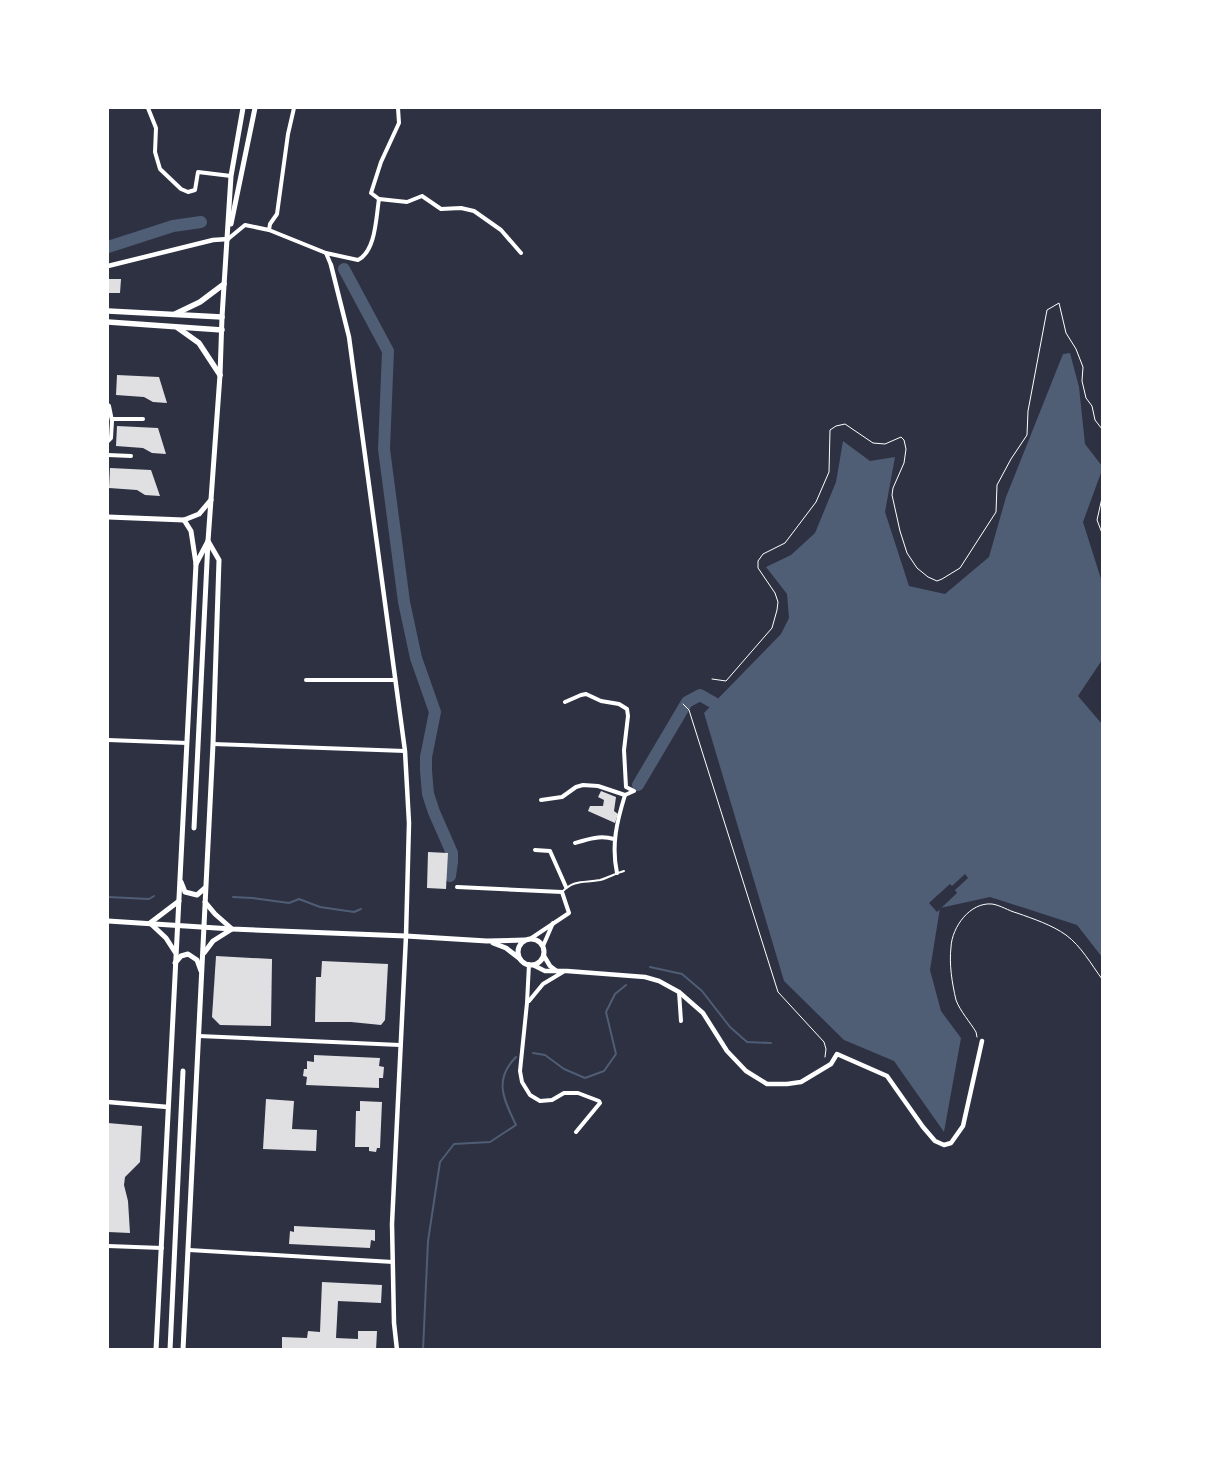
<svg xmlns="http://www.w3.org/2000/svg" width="1210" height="1457" font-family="Karla,sans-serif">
	<rect width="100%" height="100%" fill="#2d3142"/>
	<polygon fill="#4f5d75" points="1070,353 1079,387 1085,444 1102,466 1102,470 1083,522 1102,582 1102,660 1078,696 1102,724 1102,957 1077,925 990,897 940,908 930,970 941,1011 961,1038 944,1132 894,1061 844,1040 784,981 704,713 781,634 789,618 787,594 766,567 791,555 815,533 836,482 843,441 870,461 895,457 885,512 909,586 945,594 989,557 1006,497 1063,354"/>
	<polygon fill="#2d3142" points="965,874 968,878 955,890 957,893 937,912 929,903 950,884 952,886"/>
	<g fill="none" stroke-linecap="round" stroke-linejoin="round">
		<g stroke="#4f5d75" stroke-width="2">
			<polyline points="108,897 149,899 154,896"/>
			<polyline points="233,897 252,898 289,903 299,899 320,907 354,912 361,909"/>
			<polyline points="650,967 682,974 702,991 730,1027 747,1042 771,1043"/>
			<polyline points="533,1053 545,1055 564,1069 585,1078 604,1071 616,1054 606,1012 615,994 626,985"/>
			<path d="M423 1350 428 1241 440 1162 454 1144 490 1142 516 1125C504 1100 493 1080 516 1057"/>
		</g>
		<g stroke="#4f5d75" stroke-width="12">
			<polyline points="108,247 173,226 201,222"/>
			<polyline points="344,269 388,351 384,449 404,602 416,658 435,712 426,757 426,771 428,794 434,812 452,853 452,862 450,876"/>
			<polyline points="638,785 687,702 700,695 714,703"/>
		</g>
	</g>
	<g fill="#e0e0e3">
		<polygon points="108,279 121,279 120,293 108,293"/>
		<polygon points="117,375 159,377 167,403 153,402 144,397 116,395"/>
		<polygon points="117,426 158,428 166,454 152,453 143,448 116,446"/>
		<polygon points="110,468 151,470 160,496 145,495 137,490 109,488"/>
		<polygon points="601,791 616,797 614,811 618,814 615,823 588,811 590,806 603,806 604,800 598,797"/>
		<polygon points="428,852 448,853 446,889 427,888"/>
		<polygon points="216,956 272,959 271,1026 220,1025 212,1017"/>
		<polygon points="322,961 388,964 385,1020 381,1025 351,1022 315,1022 316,977 321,977"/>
		<polygon points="314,1055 380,1058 379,1066 384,1067 383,1078 379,1078 379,1088 306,1085 307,1077 303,1076 304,1069 307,1069 307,1061 314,1062"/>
		<polygon points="266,1099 294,1101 292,1129 317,1130 316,1151 263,1149"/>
		<polygon points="360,1101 382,1102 380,1148 377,1148 376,1152 369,1151 369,1147 355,1147 356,1111 360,1111"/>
		<polygon points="108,1123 142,1126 140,1162 125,1177 124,1185 128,1201 130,1233 108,1232"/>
		<polygon points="294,1226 375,1230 375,1241 371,1240 370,1248 289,1244 290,1231 294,1232"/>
		<polygon points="322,1282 382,1285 381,1303 338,1301 336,1338 358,1339 358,1331 377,1331 376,1350 282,1350 282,1337 307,1338 308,1331 320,1332"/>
	</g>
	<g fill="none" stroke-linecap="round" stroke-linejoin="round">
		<g stroke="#fff" stroke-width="1">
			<polyline points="1102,498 1097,520 1102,533"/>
			<polyline points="712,679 726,681 772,628 777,610 778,602 775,593 758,568 758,561 763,554 785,543 816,502 829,472 830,430 836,426 845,424 873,443 885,444 901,437 904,440 906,449 904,463 893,488 892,495 900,531 907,553 917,568 928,577 937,581 942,579 960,568 996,512 997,485 1011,459 1027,435 1028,411 1047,310 1059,303 1066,333 1076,349 1083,367 1082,381 1086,398 1092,406 1095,420 1102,429"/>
			<polyline points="1102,685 1102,697"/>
			<polyline points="683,704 689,710 778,992 824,1042 826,1049 825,1057"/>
			<path d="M977 1037 976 1032C970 1022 960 1011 956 1000 952 983 949 964 951 947 952 927 970 902 992 904 1000 905 1009 911 1017 913 1034 919 1052 925 1066 935 1081 946 1091 964 1102 979"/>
		</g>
		<path stroke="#fff" stroke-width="2" d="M562 892C574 879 585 883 600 880 608 878 616 873 624 871"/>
		<g stroke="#fff" stroke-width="4">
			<polyline points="148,108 156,128 155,152 160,169 181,189 188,192 195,190 198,172 231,176"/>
			<polyline points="379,199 371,193 381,162 399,123 398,108"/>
			<polyline points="269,230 270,224 277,214 288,134 294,108"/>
			<polyline points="228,239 245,225 269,230 326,253 331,265"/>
			<path d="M326 253 358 260C376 251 376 217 379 199L407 202 422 196 441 209 461 208 474 211 501 230 521 253"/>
			<polyline points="108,405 109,406 112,421 111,438 108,441"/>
			<polyline points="112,419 143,419"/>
			<polyline points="108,455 131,456"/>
			<polyline points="306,680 395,680"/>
			<path d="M565 702 581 695 586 694 601 701 619 704 627 709 628 716 624 750 626 787 634 791 625 795C617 821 611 845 617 873"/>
			<polyline points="108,740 187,743"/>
			<polyline points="213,744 405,751"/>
			<polyline points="541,800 562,797 576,787 583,785 598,786 625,795"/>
			<path d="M575 843C588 839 600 835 614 839"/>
			<polyline points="535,850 550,851 566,887"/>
			<polyline points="457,887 562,892 569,913 530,939"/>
			<polyline points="543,946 553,923"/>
			<polyline points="529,964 527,1003 520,1071 522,1082 530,1095 540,1101 552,1100 564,1093 578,1093 599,1101 600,1103 576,1132"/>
			<polyline points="679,992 681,1021"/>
			<polyline points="529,1001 543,984 563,972"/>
			<polyline points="199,1036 400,1045"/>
			<polyline points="108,1246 162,1248"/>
			<polyline points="189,1250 393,1262"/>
		</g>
		<g stroke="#fff" stroke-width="4.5">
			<polyline points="331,265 349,337 405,751 409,823 406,936 392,1224 394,1323 397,1350"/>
			<polyline points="108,266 213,240 228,239"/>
			<polyline points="544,956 550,966 558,972"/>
			<polyline points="533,965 545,971 567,971 645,977 659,981 679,992 703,1013 727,1051 746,1071 767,1084 787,1084 801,1082 831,1064 837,1054 887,1076 923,1127 935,1141 944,1145 951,1143 963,1126 982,1041"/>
			<polyline points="108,1102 168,1107"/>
		</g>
		<g stroke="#fff" stroke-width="5">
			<polyline points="231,224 255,108"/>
			<polyline points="108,517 184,520 199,514 211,500"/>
			<polyline points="196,564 207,543"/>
			<polyline points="194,828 208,541 220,375 222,317 231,176 243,108"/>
			<polyline points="181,882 185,892 197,895 205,888"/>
			<polyline points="108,921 232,929 406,936 487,941 525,940"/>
			<circle cx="531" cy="952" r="13"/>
			<polyline points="493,943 506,948 519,958"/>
			<polyline points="175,952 166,938 150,923 179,901"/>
			<polyline points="204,953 213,941 232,929 215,914 205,902"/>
			<polyline points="175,963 181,956 188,954 197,960 201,971"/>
			<polyline points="156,1350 196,564 191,531 184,520"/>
			<polyline points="170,1350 183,1071"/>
			<polyline points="183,1350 213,744 219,560 208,541"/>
		</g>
		<g stroke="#fff" stroke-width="5.5">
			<polyline points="108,311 222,317"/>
			<polyline points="175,314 200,302 224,284"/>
			<polyline points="108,322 222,330"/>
			<polyline points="178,328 199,343 220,375"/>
		</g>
	</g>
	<rect width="1210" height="1457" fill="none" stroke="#ffffff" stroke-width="218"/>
</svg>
